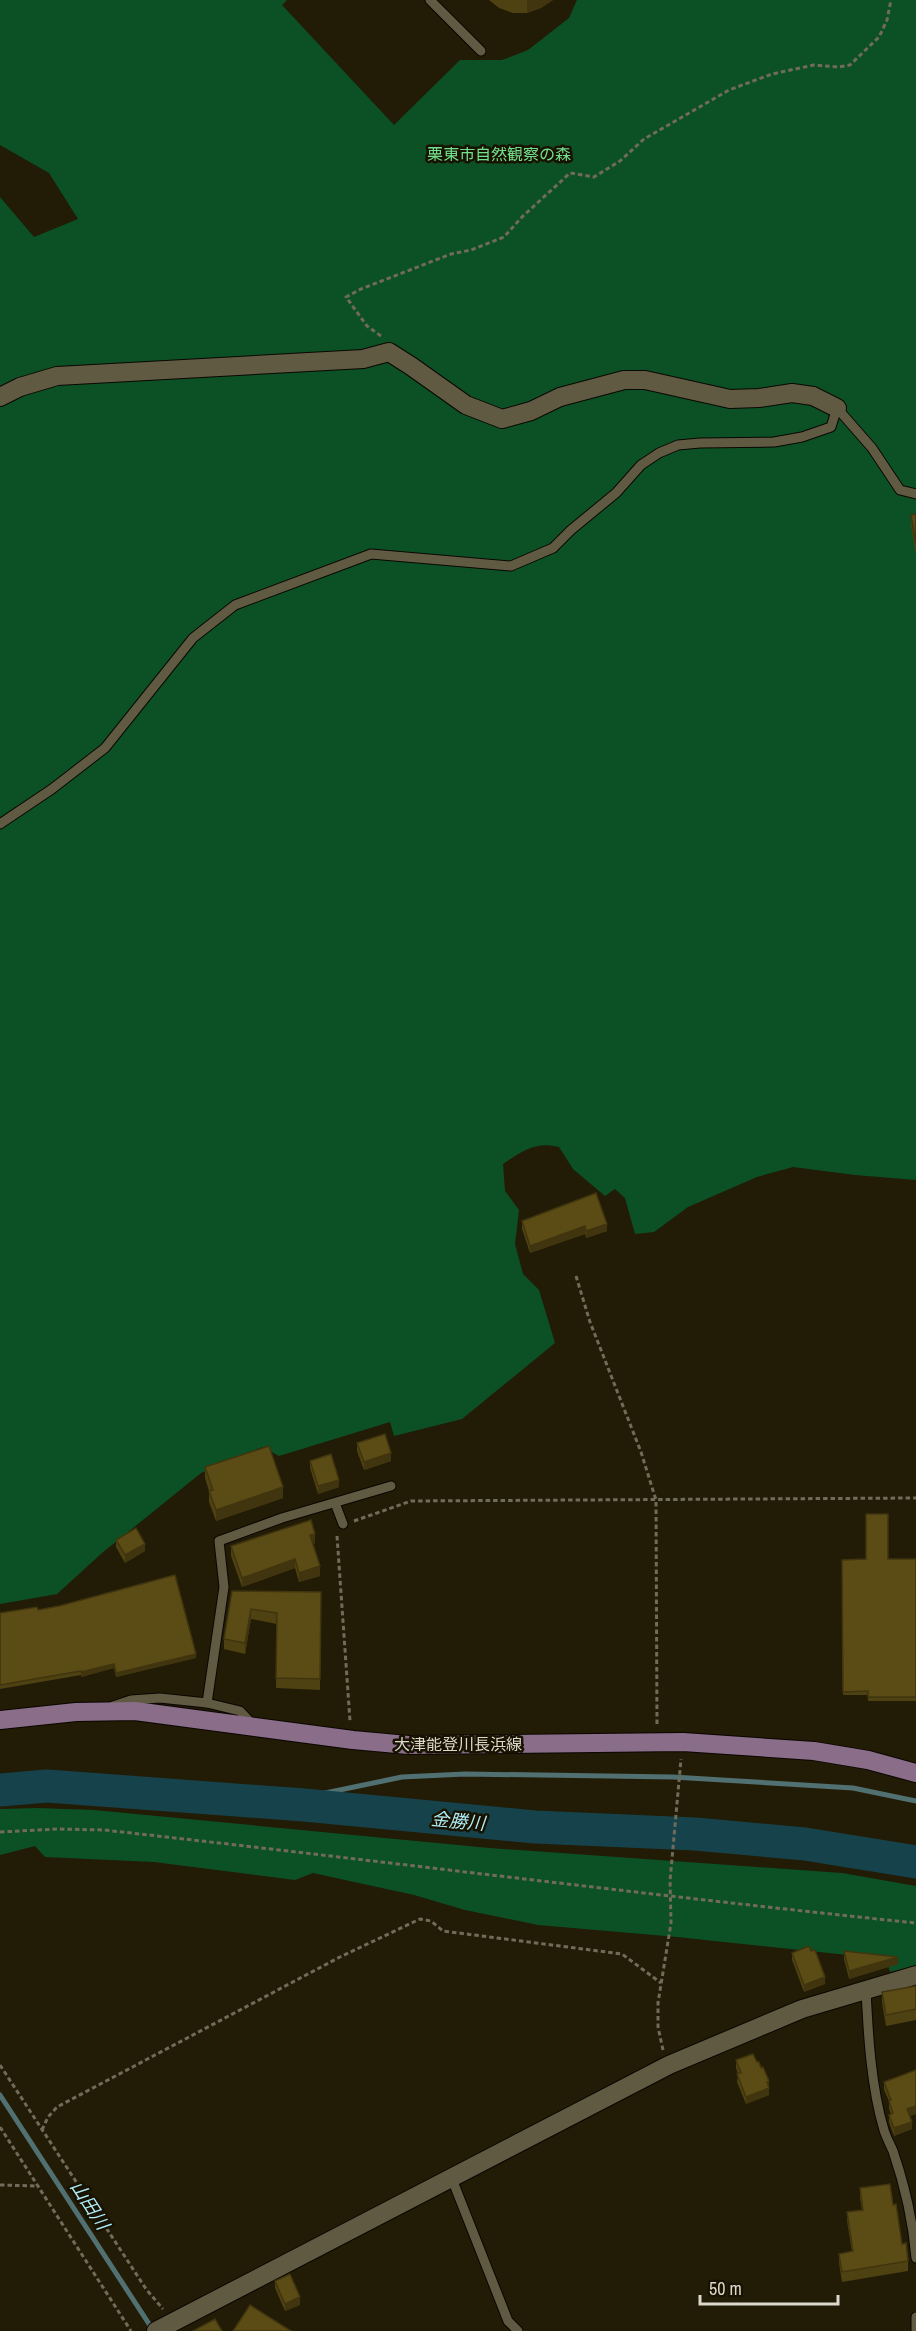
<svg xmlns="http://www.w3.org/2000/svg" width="916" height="2331" font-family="'Archivo Narrow','Noto Sans JP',sans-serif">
	<rect width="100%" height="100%" fill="#221b06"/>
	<g fill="#0c5125">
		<path d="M0 0H287L282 5 394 125 460 60H502L528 50 569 18 577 0H916V1180L855 1175 793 1167 757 1177 688 1207 654 1232 635 1234 625 1198 615 1189 605 1196 573 1169 559 1147C536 1141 522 1151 503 1164L505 1191 519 1210 515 1244 523 1274 539 1290 555 1343 462 1419 394 1436 390 1422 279 1456 262 1447 201 1473 102 1553 57 1594 0 1604V197L34 237 78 219 49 173 0 145Z"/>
		<polygon points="37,1808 94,1810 489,1848 842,1873 916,1886 916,1966 890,1972 886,1959 677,1937 538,1925 465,1910 414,1895 313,1873 295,1880 154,1862 45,1857 35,1846 0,1855 0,1809"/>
	</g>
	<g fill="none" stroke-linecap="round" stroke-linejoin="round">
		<g stroke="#517071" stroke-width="5">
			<polyline points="277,1803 402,1777 465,1774 673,1777 853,1788 916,1801"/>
			<polyline points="0,2095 153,2330"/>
		</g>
		<polyline stroke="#16434b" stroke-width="33" points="0,1790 47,1786 304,1805 535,1827 695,1834 805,1844 916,1862"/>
		<defs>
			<g id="service">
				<polyline points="430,0 481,51"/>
				<polyline points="837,408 872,448 900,490 916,494"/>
				<polyline points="0,824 52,789 105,748 193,638 235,605 371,554 511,566 553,548 571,530 616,493 641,465 659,453 678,445 700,443 774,442 802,437 831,427 837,408"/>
				<polyline points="335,1503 343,1524"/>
				<polyline points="207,1703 224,1587 219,1541 282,1518 391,1486"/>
				<polyline points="113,1706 131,1700 160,1698 207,1703 240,1711 253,1725"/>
				<path d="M866 1989C868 2033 871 2087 884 2130 886 2137 890 2144 893 2151 905 2186 913 2222 916 2258"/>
				<polyline points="452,2179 508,2321 518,2331"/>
				<polyline points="916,2331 916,2317"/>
			</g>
			<g id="minor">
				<polyline points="0,397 20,387 57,376 363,359 389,352 411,366 466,405 502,419 531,411 560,397 624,380 645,380 730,399 759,398 792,393 813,396 837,408"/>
				<polyline points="156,2331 669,2065 802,2009 916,1975"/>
			</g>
			<polyline id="primary" points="0,1720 76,1712 135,1711 353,1740 408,1745 683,1742 814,1751 868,1760 916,1773"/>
		</defs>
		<use href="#service" stroke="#0b0600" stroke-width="11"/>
		<use href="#minor" stroke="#0b0600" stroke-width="20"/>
		<use href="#primary" stroke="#0b0600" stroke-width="20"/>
		<g stroke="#716b59" stroke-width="3" stroke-dasharray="4.5 3" stroke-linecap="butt">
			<polyline points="381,336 367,326 346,297 361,289 451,254 471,250 504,237 522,217 570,173 594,177 620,161 644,139 729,90 772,74 814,65 838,67 850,65 879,37 887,20 891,0"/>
			<polyline points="576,1276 590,1322 641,1452 656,1500 657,1726"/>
			<polyline points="354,1521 411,1501 916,1498"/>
			<polyline points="337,1536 350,1721"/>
			<path d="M0 1832 58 1829 104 1830C375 1860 645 1895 916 1923"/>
			<polyline points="663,2050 658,2027 658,2003 671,1923 670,1881 681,1759"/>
			<polyline points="0,2065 146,2289 163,2309"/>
			<polyline points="0,2127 131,2331"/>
			<polyline points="42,2130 48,2117 57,2107 340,1957 420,1919 431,1921 443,1931 622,1954 661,1983"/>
			<polyline points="0,2185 37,2186"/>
		</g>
		<use href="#service" stroke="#615a43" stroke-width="9"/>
		<use href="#minor" stroke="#615a43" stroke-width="18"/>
		<use href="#primary" stroke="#896d89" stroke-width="18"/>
	</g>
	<g fill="#4e4112">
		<polygon points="489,0 553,0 541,8 527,13 513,13 499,8"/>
		<polygon points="916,514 916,555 911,526 911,515"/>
		<polygon points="596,1193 607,1231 586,1238 585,1234 530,1253 522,1229 522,1221"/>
		<polygon points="357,1443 391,1461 364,1470 357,1451"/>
		<polygon points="310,1461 339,1487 318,1494 310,1468"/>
		<polygon points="205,1467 283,1498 216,1521 209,1502 209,1491 205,1478"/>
		<polygon points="116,1540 145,1551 125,1563 116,1547"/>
		<polygon points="315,1543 313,1544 320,1576 299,1582 295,1568 242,1587 231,1556 231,1546"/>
		<polygon points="916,1559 916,1701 868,1701 868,1695 843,1695 842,1560"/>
		<polygon points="232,1591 321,1592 320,1690 276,1688 277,1624 251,1619 245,1654 224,1649 224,1639"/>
		<polygon points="38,1610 196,1658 116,1677 114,1668 81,1677 81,1675 0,1689 0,1613"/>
		<polygon points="844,1951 898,1964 849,1979 844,1959"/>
		<polygon points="792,1953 825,1984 804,1992 792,1960"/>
		<polygon points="916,1986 916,2020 886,2026 882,2003 882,1992"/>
		<polygon points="736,2060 757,2062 761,2068 769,2081 769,2095 746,2104 737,2082 738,2074 736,2068"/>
		<polygon points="884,2082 916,2114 909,2116 912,2129 894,2136 889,2122 889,2115 891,2114 889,2109 889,2101 884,2090"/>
		<polygon points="860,2188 893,2205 902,2244 908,2261 908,2271 842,2282 839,2263 839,2254 852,2252 847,2221 847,2212 862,2210 860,2198"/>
		<polygon points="275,2281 300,2305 285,2311 275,2288"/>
	</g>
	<g fill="#40350f">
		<polygon points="527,0 553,0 541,8 527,13"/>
		<polygon points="607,1224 607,1231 586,1238 586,1231"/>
		<polygon points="585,1226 585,1234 530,1253 530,1246"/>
		<polygon points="391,1453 391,1461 364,1470 364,1462"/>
		<polygon points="339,1480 339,1487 318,1494 318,1486"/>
		<polygon points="283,1487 283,1498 216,1521 216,1510"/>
		<polygon points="315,1534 315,1543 310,1545 310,1535"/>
		<polygon points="145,1544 145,1551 125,1563 125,1555"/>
		<polygon points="295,1559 295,1568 242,1587 242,1578"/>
		<polygon points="320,1566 320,1576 299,1582 299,1573"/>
		<polygon points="251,1609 251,1619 245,1654 245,1643"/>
		<polygon points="196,1654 196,1658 116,1677 116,1673"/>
		<polygon points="114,1664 114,1668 81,1677 81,1672"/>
		<polygon points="898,1957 898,1964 849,1979 849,1971"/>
		<polygon points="825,1977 825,1984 804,1992 804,1985"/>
		<polygon points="769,2081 769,2095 746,2104 746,2097"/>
		<polygon points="916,2106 916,2114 907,2117 907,2109"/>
		<polygon points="912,2122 912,2129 894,2136 894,2128"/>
		<polygon points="300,2297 300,2305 285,2311 285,2304"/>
	</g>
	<g fill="#5b4c15" stroke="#40350f" stroke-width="1.5">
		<polygon points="916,514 916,544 911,515"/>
		<polygon points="596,1193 607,1224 586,1231 585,1226 530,1246 522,1221"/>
		<polygon points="385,1434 391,1453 364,1462 357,1443"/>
		<polygon points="269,1446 283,1487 216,1510 209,1491 213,1490 205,1467"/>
		<polygon points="331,1454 339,1480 318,1486 310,1461"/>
		<polygon points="866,1514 888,1514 888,1559 916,1559 916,1697 868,1697 868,1691 843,1692 842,1560 866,1559"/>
		<polygon points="311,1520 315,1534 310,1535 320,1566 299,1573 295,1559 242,1578 231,1546"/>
		<polygon points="136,1528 145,1544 125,1555 116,1540"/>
		<polygon points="175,1575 196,1654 116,1673 114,1664 81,1672 81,1671 0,1685 0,1613 37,1607 38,1610 59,1606"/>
		<polygon points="232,1591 321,1592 320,1679 276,1678 277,1613 251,1609 245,1643 224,1639"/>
		<polygon points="809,1946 811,1951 815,1950 825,1977 804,1985 792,1953"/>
		<polygon points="844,1951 898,1957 849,1971"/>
		<polygon points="916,1986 916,2009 886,2015 882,1992"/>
		<polygon points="753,2054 757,2062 759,2062 761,2068 763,2067 769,2081 767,2082 769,2088 746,2097 737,2074 741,2073 736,2060"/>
		<polygon points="916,2070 916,2106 907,2109 912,2122 894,2128 889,2115 893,2113 889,2101 891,2100 884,2082"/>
		<polygon points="890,2184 893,2205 896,2204 902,2244 906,2243 908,2261 842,2272 839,2254 853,2251 847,2212 863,2210 860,2188"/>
		<polygon points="290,2274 300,2297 285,2304 275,2281"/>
		<polygon points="250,2305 291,2331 233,2331"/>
		<polygon points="215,2319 222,2331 193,2331"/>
	</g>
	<g text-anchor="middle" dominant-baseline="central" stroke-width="5" stroke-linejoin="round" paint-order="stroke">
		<g font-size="16" fill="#72e18e" stroke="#181200">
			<text x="499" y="154">栗東市自然観察の森</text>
		</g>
		<g font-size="16" fill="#dcd8cb" stroke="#181200">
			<text x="458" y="1744">大津能登川長浜線</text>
		</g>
		<g font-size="18" font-style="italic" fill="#b0ecf7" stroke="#181200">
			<text transform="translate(458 1821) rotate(5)">金勝川</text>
			<text transform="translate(90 2205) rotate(57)">山田川</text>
		</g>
	</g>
	<path d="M700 2295v9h138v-9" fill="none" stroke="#dcd8cb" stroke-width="3"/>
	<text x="709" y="2295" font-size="18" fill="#dcd8cb" stroke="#181200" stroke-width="4.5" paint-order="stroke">50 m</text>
</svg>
